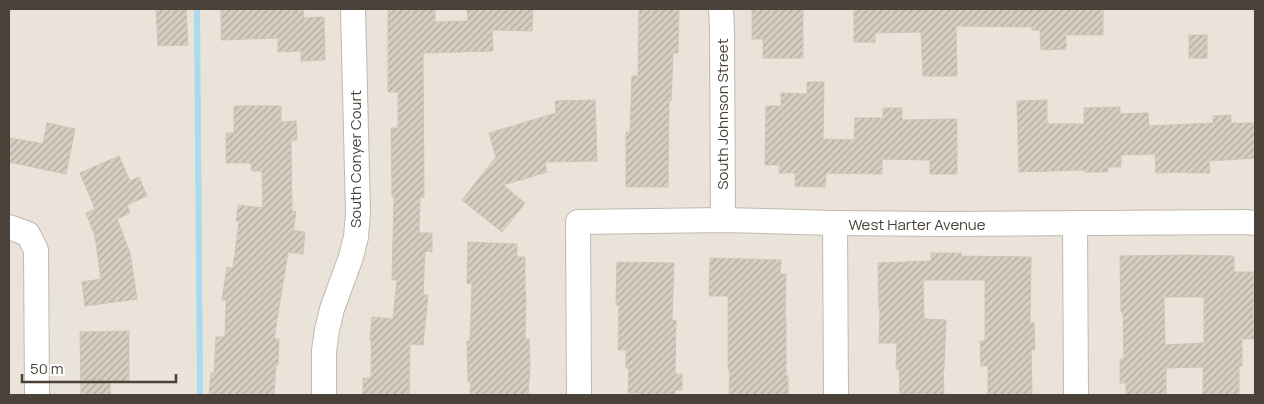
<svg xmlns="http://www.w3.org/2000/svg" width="1264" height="404" font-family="Manrope,sans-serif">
	<defs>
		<pattern id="building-hatch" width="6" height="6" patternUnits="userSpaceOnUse" patternTransform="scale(1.25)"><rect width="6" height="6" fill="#d7cdc1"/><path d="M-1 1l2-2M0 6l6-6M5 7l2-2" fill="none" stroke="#b0a89e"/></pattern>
	</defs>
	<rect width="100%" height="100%" fill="#f6f2ec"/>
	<rect fill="#e9e3da" x="9" y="9" width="1246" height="386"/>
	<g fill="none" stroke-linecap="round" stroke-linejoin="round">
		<polyline stroke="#aad9f0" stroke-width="6" points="197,9 200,395"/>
	</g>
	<g fill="url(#building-hatch)" stroke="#d2c4b4" fill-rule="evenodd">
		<polygon points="156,9 186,9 188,45 158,46"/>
		<polygon points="221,9 303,9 304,18 324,17 325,60 301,61 301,51 278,52 278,38 221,40"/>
		<polygon points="388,9 435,9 435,22 468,21 467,9 533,9 532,31 492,30 493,51 423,53 424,197 420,197 419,233 432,233 432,252 425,251 423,295 428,295 423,345 410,344 409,395 363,395 363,378 371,378 371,340 370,340 372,317 393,319 397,280 392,280 394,197 392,197 391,128 398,128 398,92 388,92"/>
		<polygon points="639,9 679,9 678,53 673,53 671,101 669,100 668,187 626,187 626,132 630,132 632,76 638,76"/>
		<polygon points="752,9 803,9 803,58 763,58 763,39 752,39"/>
		<polygon points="854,9 1103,9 1103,35 1066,35 1066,49 1041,50 1040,30 1032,30 1032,27 956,26 957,76 923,76 921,32 875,33 875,42 854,42"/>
		<rect x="1189" y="35" width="18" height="23"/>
		<polygon points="807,82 824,82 823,139 854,140 855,118 883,118 883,108 902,108 902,120 957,119 957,174 930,174 930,160 882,159 882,174 826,173 825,187 795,186 795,173 779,173 780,165 765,165 766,106 781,106 781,93 807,94"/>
		<polygon points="595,100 597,161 545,162 547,172 503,185 525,203 502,232 462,200 496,157 489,133 556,113 555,101"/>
		<polygon points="1047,100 1047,124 1084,124 1084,108 1120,107 1120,114 1148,113 1149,126 1213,123 1213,116 1231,115 1231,123 1255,123 1255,158 1209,161 1210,173 1188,173 1188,172 1156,173 1155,154 1121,155 1121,167 1108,167 1108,172 1085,172 1085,170 1019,172 1017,101"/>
		<polygon points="234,106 281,106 281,122 296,121 297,140 291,140 292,211 296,212 293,230 305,232 303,254 288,252 274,339 279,339 278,365 276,365 274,395 209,395 211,373 214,373 216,337 225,337 226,300 222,300 227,267 233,268 239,221 236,221 238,205 263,208 262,171 252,171 251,163 226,163 226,133 234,133"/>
		<polygon points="47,123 75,129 66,174 9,162 9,149 11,138 43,144"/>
		<polygon points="119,156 130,181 139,177 147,196 127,205 130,213 117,219 130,253 137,299 85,306 82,282 101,279 95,236 86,213 95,209 80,173"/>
		<polygon points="468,242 517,244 517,257 525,257 525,292 526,292 525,339 529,339 530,367 528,395 470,395 471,382 468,382 467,341 470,341 472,284 467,283"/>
		<polygon points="931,253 961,253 961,256 1031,257 1030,323 1034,323 1035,350 1031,350 1032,395 988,395 988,366 981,366 980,341 985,341 985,280 923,280 924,319 946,320 944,370 943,370 944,395 900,395 899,369 896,369 897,343 879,343 880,309 879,309 878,263 931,261"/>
		<path d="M1188 255 1234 256V272H1254L1253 317H1255V339H1242V366H1239V395H1203V367L1166 368V395H1126V383H1120V359H1124L1123 312H1121L1120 256ZM1164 297H1204V343L1165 345Z"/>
		<polygon points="710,258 781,260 780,274 786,274 785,317 786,317 786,376 788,376 788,395 729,395 730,370 728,370 728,296 709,296"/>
		<polygon points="617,262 674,263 672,320 676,320 675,374 682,374 682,390 675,390 675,395 640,395 640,393 628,393 629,368 626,368 626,350 618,350 619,305 616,305"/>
		<polygon points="129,331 129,381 110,381 110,395 81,395 80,332"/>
	</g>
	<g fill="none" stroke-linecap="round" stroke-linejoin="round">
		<defs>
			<g id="minor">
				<polyline points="721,9 722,31 723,220"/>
				<polyline points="835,223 836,395"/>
				<polyline points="1075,224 1076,395"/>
				<polyline points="9,227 28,234 36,250 37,395"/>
				<polyline points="324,395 324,351 327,330 332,309 351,257 356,237 358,213 353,9"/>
				<polyline points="579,395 578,222 723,220 835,223 945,224 1246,222 1255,223"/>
			</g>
		</defs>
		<use href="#minor" stroke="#c1b9ae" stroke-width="26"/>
		<use href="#minor" stroke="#fff" stroke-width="24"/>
	</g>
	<g text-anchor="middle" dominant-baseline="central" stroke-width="4.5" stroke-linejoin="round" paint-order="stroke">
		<g font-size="15" fill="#4a4239" stroke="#fff">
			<text transform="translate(722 114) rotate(-90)">South Johnson Street</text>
			<text transform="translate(355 159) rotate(-90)">South Conyer Court</text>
			<text x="917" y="224">West Harter Avenue</text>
		</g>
	</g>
	<rect width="1264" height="404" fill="none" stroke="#4a4239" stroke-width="20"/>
	<path d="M22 374v8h154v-8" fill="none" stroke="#4a4239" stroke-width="2.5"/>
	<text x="30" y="374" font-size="15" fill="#4a4239" stroke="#ffffff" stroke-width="4" paint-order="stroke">50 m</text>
</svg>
